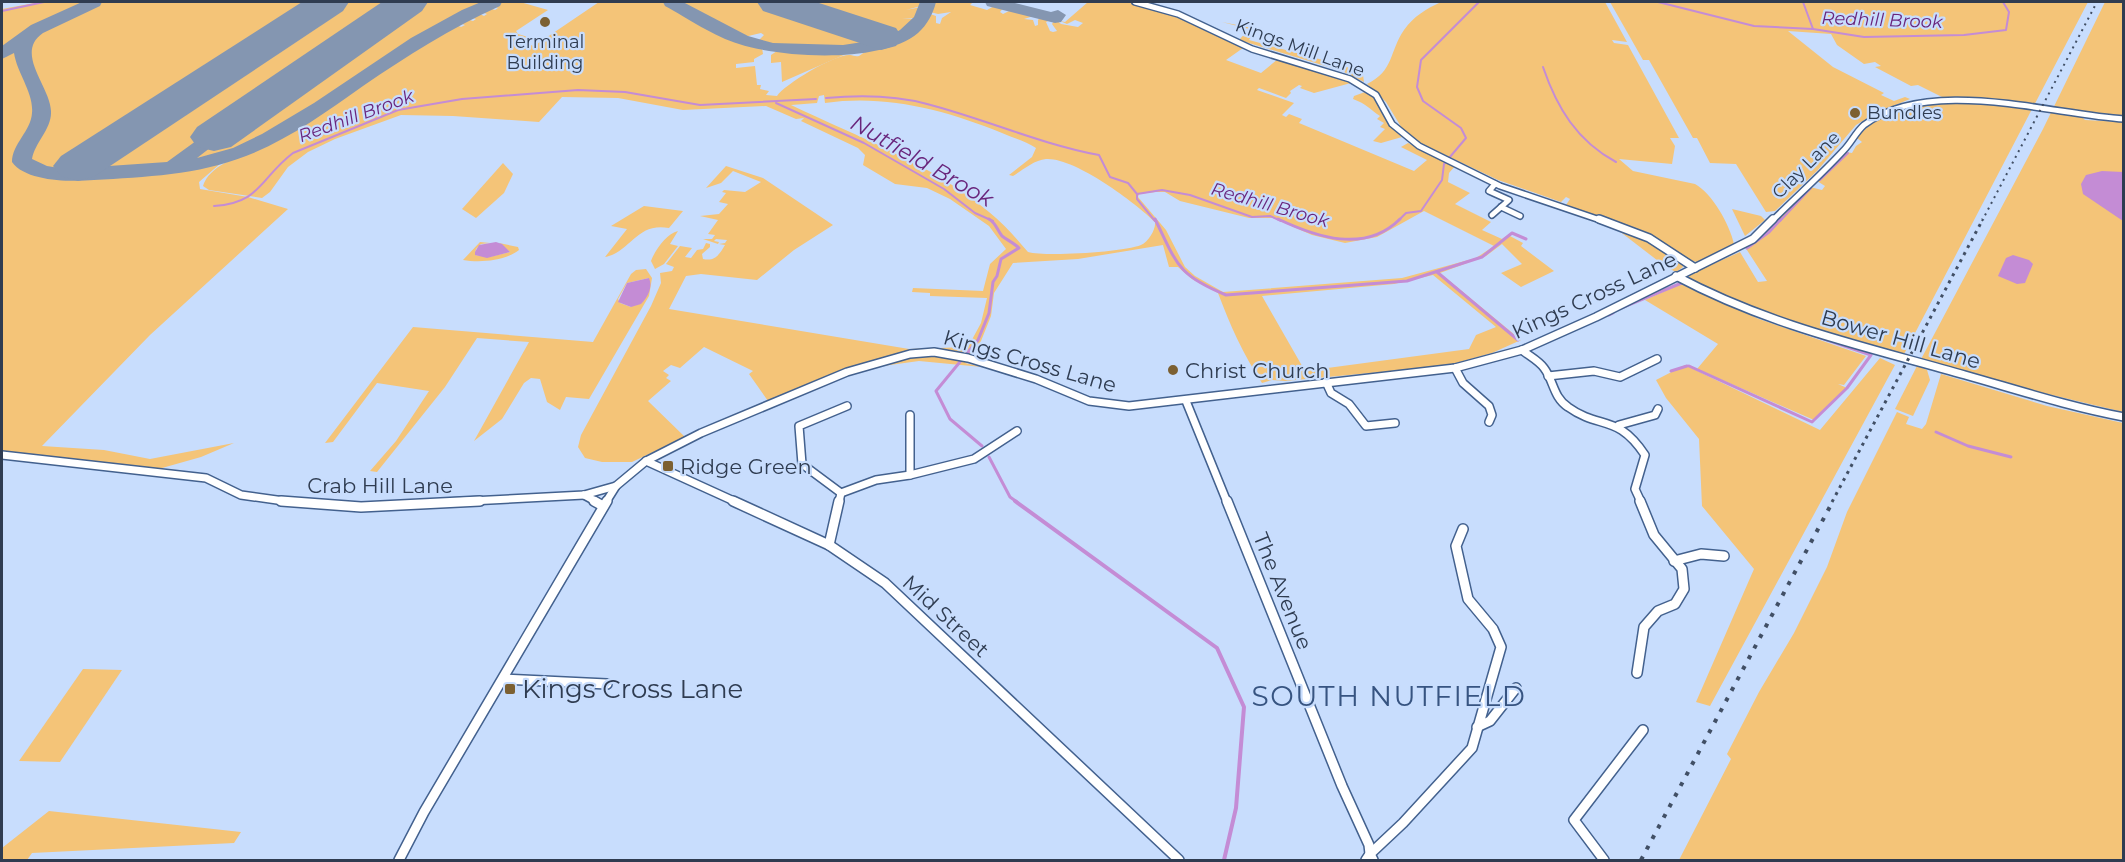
<svg xmlns="http://www.w3.org/2000/svg" width="2125" height="862" font-family="Montserrat,sans-serif">
	<rect width="100%" height="100%" fill="#c8ddfd"/>
	<g fill="#f4c478" fill-rule="evenodd">
		<polygon points="40,2 90,2 27,31 2,51 2,9"/>
		<path d="M98 2H489L425 33 351 85 274 132 236 151 169 166 96 171 56 170 26 158C31 146 45 135 46 121 46 114 47 105 45 98 39 77 12 47 39 30Z"/>
		<path d="M500 2H520L548 10 516 31 518 34 528 37 520 42 534 46 599 2H665L731 38 762 48 763 54 754 59V62L736 64V68L755 66 757 85H761L760 89 769 91 766 95 777 96C785 84 835 54 850 55 853 55 855 57 859 56 880 40 917 47 930 14L936 16V23L940 24 942 18 951 12 938 14 930 12 932 2H973L970 5 987 10 996 5 1004 7 1000 12 1003 14 1013 9 1024 14 1026 12 1037 15 1024 19 1033 20 1035 26 1038 25V20L1041 16 1052 19 1046 22 1050 31 1053 32 1057 31 1052 24 1055 19 1061 24 1078 27 1083 23 1075 20 1067 24 1060 21 1065 22 1088 2H1127L1162 10 1243 48 1226 60 1261 73 1278 59 1351 83 1314 93 1300 88 1302 86 1299 85 1290 91 1291 93 1286 98 1259 88 1257 90 1294 103 1282 115 1286 117 1289 114 1302 119 1299 123 1414 171 1427 160 1401 147 1408 143 1455 166 1449 173 1448 182 1470 193 1455 204 1491 222 1482 230 1502 239 1508 235 1523 243 1521 246 1554 271 1521 287 1501 273 1522 264 1502 244 1486 256 1440 273 1521 340 1492 353 1445 366 1285 381 1272 380 1262 383C1243 354 1230 325 1218 293L1192 279 1178 267H1169L1163 245 1078 259 1013 263 994 293 991 316 981 341 965 363 982 367 919 361 868 368 864 363 768 401 749 374 753 371 704 347 680 368 671 365 663 371 669 375 666 378 671 381 648 401 685 437 632 462H602L585 458 578 447 581 435 651 306 661 283 660 273 672 271 674 267 666 264 680 246 692 248 685 257 691 258 697 250 703 249 706 243 710 244V247L702 254 703 259C716 262 720 253 725 245L719 244 725 243 727 240 716 239 714 241 719 242 718 244 703 239H712L715 235 708 234 718 220 700 216 719 214 728 204 719 202 726 193 722 192 724 190 745 192 761 182 733 171 721 183 706 188 726 166 763 178 833 225 794 250 757 280 701 274 686 276 669 309 909 349 968 347 981 323 987 298 930 296V293L912 292 913 288 983 291 990 264 1006 249 989 226 950 199 927 188 895 184 863 165 865 155 858 148 801 121 804 118 796 119 766 106 683 110 618 98 562 97 539 122 453 116 401 115 335 139 308 152 288 167 270 192 262 198 209 190 203 186C209 166 238 157 254 149 296 125 340 100 380 72 404 55 426 37 452 23L461 27 465 25 456 22 463 18 473 21 476 19 466 16 475 12 484 16 487 14 478 11 487 7 495 10 498 8 490 5ZM824 95 825 103C885 94 946 110 1002 133 1013 138 1026 141 1036 148L1032 157 1009 175 1013 176C1023 170 1034 160 1046 159 1074 157 1135 202 1155 222 1156 229 1149 241 1141 245 1124 252 1046 257 1028 252 1016 238 1004 224 989 212 932 164 858 137 791 105L817 103 819 96ZM1155 192H1165L1180 201 1249 218H1273L1312 235 1345 243 1377 237 1424 211 1494 246 1476 258 1402 278 1223 292 1195 276 1185 267 1166 230 1138 197 1139 194ZM1433 275 1496 327 1476 335 1469 349 1305 371 1262 296 1394 284Z"/>
		<path d="M678 2H922L921 6 906 10 921 7 918 18H902L917 19C878 53 815 54 767 43L768 42H760L759 40 764 35 761 33 744 37Z"/>
		<path d="M1441 2H1605L1627 42 1612 40 1614 43 1628 45 1679 138H1670L1675 146 1672 164 1619 159 1633 171 1695 184C1712 193 1730 225 1734 244L1704 261 1697 262 1688 260 1660 241 1624 226 1569 207 1566 205 1570 199 1566 197 1561 202 1498 180 1418 142 1403 130 1386 102 1367 84C1394 71 1389 52 1404 30 1414 16 1426 9 1441 2Z"/>
		<path d="M1610 2H2088L1902 358C1872 348 1693 297 1688 275L1740 252 1758 282 1767 281 1745 247 1768 229 1810 187 1822 190 1825 186 1817 181 1845 152 1852 153 1856 146 1862 142 1857 138C1892 96 1953 102 2002 105L2004 102 1944 98 1918 85 1911 86 1875 67 1881 66 1875 62 1864 64 1837 45 1831 34 1788 31 1833 67 1884 93 1881 95 1894 101 1905 97 1910 99 1876 113 1856 125 1817 171 1775 211 1766 212 1736 164 1710 163 1697 138H1693L1649 60H1643Z"/>
		<polygon points="2105,2 2123,2 2123,117 2084,113 2082,117 2085,120 2123,122 2123,412 1919,363 2043,129"/>
		<polygon points="1222,22 1252,28 1255,31 1249,40 1345,66 1363,75 1364,82 1342,71 1239,40 1249,29"/>
		<path d="M10 50 18 51C20 77 44 103 33 129 28 140 20 148 15 158V163C48 193 177 169 220 161L221 163 199 182 200 189 248 197 288 209 150 335 42 446 104 450 150 459 234 443 201 457 155 470 2 451V56Z"/>
		<polygon points="777,51 842,52 846,54 782,82 781,62 771,63 771,55"/>
		<path d="M1365 92C1382 98 1388 125 1402 137L1381 143 1373 141 1385 129 1380 127 1384 123 1377 119 1380 116C1369 109 1367 104 1353 99L1354 96Z"/>
		<polygon points="503,163 513,174 504,193 476,218 462,209"/>
		<path d="M644 206 683 211 669 228C636 222 631 252 605 257L627 229 611 226Z"/>
		<polygon points="1732,209 1761,216 1765,220 1745,236"/>
		<polygon points="1614,227 1653,243 1682,263 1683,267 1676,272 1666,267"/>
		<path d="M678 231 670 244 678 246 664 264 655 269 651 261C655 250 667 233 678 231Z"/>
		<path d="M480 242 490 243 481 244 476 249 475 255 489 257 510 252 499 243 518 247 519 250C505 261 480 263 463 260Z"/>
		<path d="M646 269 652 278 649 296 589 399 566 397 560 410 547 402 540 379 531 378 524 383 502 419 474 441 529 342 477 338 445 387 377 472 370 471 396 441 429 391 377 383 333 442 325 443 413 327 593 342 631 274 636 270ZM649 278 631 307 620 303 618 299 627 283Z"/>
		<polygon points="1681,284 1759,319 1866,356 1844,385 1838,384 1847,388 1814,420 1697,369 1718,344 1645,300"/>
		<polygon points="1880,358 1895,365 1710,706 1696,702 1754,569 1702,506 1699,439 1666,398 1656,380 1685,365 1820,430"/>
		<polygon points="1917,366 1927,370 1930,380 1913,416 1895,409"/>
		<polygon points="1941,374 2047,406 2123,423 2123,860 1679,860 1731,759 1727,754 1759,692 1794,633 1827,567 1847,512 1897,412 1909,417 1906,424 1922,429 1926,424"/>
		<polygon points="83,669 122,670 60,762 19,761"/>
		<polygon points="49,811 241,832 234,843 32,853 27,860 2,860 2,848"/>
	</g>
	<g fill="#c48cd5">
		<polygon points="2102,171 2123,172 2123,221 2083,194 2081,184 2086,175"/>
		<polygon points="496,242 502,244 510,252 487,258 475,255 475,252 479,245"/>
		<polygon points="2013,255 2029,260 2033,264 2025,283 2017,284 1998,276 2006,258"/>
		<path d="M649 278C653 287 648 297 641 304L631 307 618 302 627 283Z"/>
	</g>
	<g fill="none" stroke-linecap="round" stroke-linejoin="round">
		<g stroke="#c48cd5" stroke-width="2">
			<polyline points="1658,2 1754,26 1813,29 1864,37 1964,35 2006,30 2009,12 2003,2"/>
			<polyline points="1803,2 1813,29"/>
			<polyline points="2,11 44,2"/>
			<path d="M1543 67C1557 108 1577 141 1616 162"/>
			<path d="M826 98C859 95 894 95 927 104 985 119 1040 144 1099 155L1110 177 1128 183 1137 194 1162 190 1190 195 1252 217 1270 216 1281 221"/>
			<polyline points="776,103 864,143 944,189 975,213 993,221"/>
			<polyline points="1820,180 1848,153"/>
			<polyline points="1137,194 1137,199 1155,221"/>
			<path d="M214 206C261 203 260 178 293 153L398 110 462 99 578 90 625 92 700 105 816 99"/>
			<polyline points="1398,221 1406,213 1421,211 1442,180 1444,164 1466,138 1461,128 1423,101 1417,87 1421,60 1479,2"/>
			<polyline points="1780,221 1811,188"/>
		</g>
		<g stroke="#c48cd5" stroke-width="3">
			<path d="M1155 219C1177 264 1177 275 1226 295L1407 281 1482 257 1512 233 1526 239"/>
			<path d="M1278 219C1316 237 1365 254 1400 219"/>
			<polyline points="1747,248 1769,232 1781,219"/>
			<polyline points="1437,272 1518,340"/>
			<polyline points="1621,308 1684,282"/>
			<polyline points="1609,315 1613,313"/>
			<polyline points="1689,366 1812,422 1847,388 1871,355 1789,327"/>
			<polyline points="1671,371 1687,366"/>
			<polyline points="1936,432 1968,446 2011,457"/>
			<path d="M982 446 950 419 936 391 978 340 989 313 993 282 997 276 1001 259 1019 248C1014 243 1007 240 1002 236 997 230 996 223 989 219"/>
			<polyline points="989,457 1010,497 1017,502"/>
		</g>
		<polyline stroke="#c48cd5" stroke-width="4" points="1015,501 1217,648 1244,707 1236,808 1224,860"/>
		<g fill="#8496b1" fill-rule="evenodd">
			<path d="M82 2H102L100 6 43 33C14 53 50 86 51 111 52 129 35 142 32 159L47 166 65 169 167 162 207 133H221L224 137 197 158 233 148 262 134 314 103 411 38 462 10 481 2H502L500 6C451 28 407 56 363 86 326 112 288 140 246 156 198 175 145 177 94 180 72 182 26 182 12 162 12 144 31 131 32 113 34 93 17 73 14 53L2 59V46L31 25Z"/>
			<path d="M663 2H683L748 36 773 43 843 45 876 40 881 35H891L900 30 914 17 920 2H936C933 14 927 25 918 33 881 64 782 58 739 44 715 37 687 18 665 6Z"/>
			<polygon points="985,2 1011,2 1051,12 1058,10 1066,15 1061,22 1055,23 987,6"/>
		</g>
		<g fill="#8496b1" fill-rule="evenodd">
			<polygon points="302,2 349,2 343,11 95,176 78,181 61,176 53,166 61,156"/>
			<polygon points="382,2 428,2 422,11 231,147 214,151 197,147 190,137 197,127"/>
			<polygon points="757,2 816,2 896,28 902,37 896,46 881,50 763,11"/>
		</g>
		<defs>
			<g id="minor-far2">
				<polyline points="1135,2 1178,14 1252,49 1350,79 1376,95 1392,124 1419,146 1500,186 1603,221"/>
				<polyline points="1501,207 1520,216"/>
				<polyline points="1492,215 1509,200 1489,191 1495,184"/>
				<path d="M1772 221C1796 197 1821 175 1844 150 1851 143 1856 132 1864 125 1929 76 2049 114 2124 119"/>
			</g>
			<g id="minor-far1">
				<polyline points="1599,219 1649,238 1695,268"/>
				<path d="M1676 276C1770 326 1863 346 1965 375 2018 390 2070 407 2124 417"/>
				<path d="M1522 350C1529 356 1538 360 1544 368 1554 381 1553 397 1568 407 1600 430 1617 413 1645 455L1635 489 1641 502"/>
				<polyline points="1455,368 1463,383 1489,406 1492,415 1489,422"/>
				<polyline points="1548,376 1594,371 1620,377 1657,359"/>
				<polyline points="1326,382 1331,393 1349,404 1366,426 1395,423"/>
				<polyline points="1186,401 1227,502"/>
				<polyline points="910,415 910,475"/>
				<polyline points="1619,425 1655,415 1658,409"/>
				<polyline points="2,455 206,478 241,495 291,502"/>
				<polyline points="646,461 736,502"/>
				<polyline points="841,493 876,480 910,475 974,459 1017,431"/>
				<polyline points="584,495 597,502"/>
				<polyline points="451,502 584,495 616,486"/>
				<polyline points="606,502 616,486 646,461 701,433 847,372 910,354 934,352 968,358 1036,379 1089,401 1129,406 1455,368 1522,350 1596,317 1753,239 1773,219"/>
				<polyline points="839,502 841,493 802,464 799,426 847,406"/>
			</g>
			<g id="minor">
				<polyline points="281,501 361,507 480,501"/>
				<polyline points="594,501 603,506"/>
				<polyline points="733,501 829,545 885,583 1179,860"/>
				<polyline points="1227,501 1342,786 1369,845 1370,854 1366,860"/>
				<polyline points="829,545 839,501"/>
				<polyline points="1674,561 1701,554 1724,556"/>
				<polyline points="1637,673 1644,627 1658,611 1675,604 1684,589 1682,569 1654,535 1640,501"/>
				<polyline points="504,679 607,684"/>
				<polyline points="1477,727 1490,721 1516,688"/>
				<polyline points="399,860 424,812 607,501"/>
				<polyline points="1373,860 1370,854 1403,823 1472,748 1501,647 1493,629 1468,599 1456,546 1463,529"/>
				<polyline points="1604,860 1574,820 1643,730"/>
			</g>
		</defs>
		<use href="#minor-far2" stroke="#43618e" stroke-width="8"/>
		<use href="#minor-far1" stroke="#43618e" stroke-width="10"/>
		<use href="#minor" stroke="#43618e" stroke-width="12"/>
		<use href="#minor-far2" stroke="#fff" stroke-width="5"/>
		<use href="#minor-far1" stroke="#fff" stroke-width="7"/>
		<use href="#minor" stroke="#fff" stroke-width="9"/>
		<polyline stroke="#414f65" stroke-width="2" stroke-dasharray="2 4.5" stroke-linecap="butt" points="1982,221 2097,2"/>
		<polyline stroke="#414f65" stroke-width="3" stroke-dasharray="3 5" stroke-linecap="butt" points="1832,502 1983,219"/>
		<polyline stroke="#414f65" stroke-width="4" stroke-dasharray="4 8" stroke-linecap="butt" points="1641,860 1833,501"/>
	</g>
	<g fill="#7c6032" stroke="#c8ddfd" stroke-width="2">
		<circle cx="545" cy="22" r="6"/>
		<circle cx="1855" cy="113" r="6"/>
		<circle cx="1173" cy="370" r="6"/>
		<rect x="662" y="460" width="12" height="12" rx="3"/>
		<rect x="504" y="683" width="12" height="12" rx="3"/>
	</g>
	<g text-anchor="middle" dominant-baseline="central" stroke-width="4.5" stroke-linejoin="round" paint-order="stroke">
		<g font-size="18" font-style="italic" fill="#69257c" stroke="#c8ddfd">
			<text transform="translate(1882 20) rotate(2)">Redhill Brook</text>
			<text transform="translate(356 116) rotate(-20)">Redhill Brook</text>
			<text transform="translate(1270 205) rotate(16)">Redhill Brook</text>
		</g>
		<g font-size="18" fill="#2f3c51" stroke="#c8ddfd">
			<text x="545" y="42">Terminal<tspan x="545" dy="21">Building</tspan></text>
			<text x="1867" y="113" text-anchor="start">Bundles</text>
		</g>
		<g font-size="18" fill="#2f3c51" stroke="#c8ddfd">
			<text transform="translate(1300 48) rotate(20)">Kings Mill Lane</text>
			<text transform="translate(1806 165) rotate(-45)">Clay Lane</text>
		</g>
		<g font-size="21" fill="#2f3c51" stroke="#c8ddfd">
			<text transform="translate(1594 295) rotate(-25)">Kings Cross Lane</text>
			<text transform="translate(1901 339) rotate(16)">Bower Hill Lane</text>
			<text transform="translate(1030 361) rotate(16)">Kings Cross Lane</text>
			<text x="380" y="485">Crab Hill Lane</text>
			<text transform="translate(1283 591) rotate(68)">The Avenue</text>
			<text transform="translate(946 616) rotate(43)">Mid Street</text>
		</g>
		<g font-size="21" fill="#2f3c51" stroke="#c8ddfd" text-anchor="start">
			<text x="1185" y="370">Christ Church</text>
			<text x="680" y="466">Ridge Green</text>
		</g>
		<g font-size="22" font-style="italic" fill="#69257c" stroke="#c8ddfd">
			<text transform="translate(922 161) rotate(30)">Nutfield Brook</text>
		</g>
		<g font-size="26" fill="#2f3c51" stroke="#c8ddfd" text-anchor="start">
			<text x="522" y="689">Kings Cross Lane</text>
		</g>
		<g font-size="28" letter-spacing="1.5" fill="#375481" stroke="#c8ddfd">
			<text x="1389" y="696">SOUTH NUTFIELD</text>
		</g>
	</g>
	<rect width="2125" height="862" fill="none" stroke="#2f3c51" stroke-width="6"/>
</svg>
